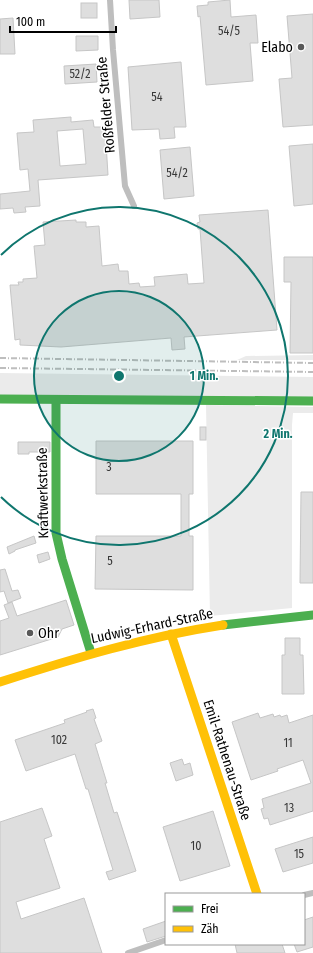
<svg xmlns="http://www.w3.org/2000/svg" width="313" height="953" font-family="'Fira Sans Condensed',sans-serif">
	<rect width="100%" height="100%" fill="#fff"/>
	<g fill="#ebebeb">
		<polygon points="313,355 313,360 237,360 246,356"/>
		<polygon points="0,373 313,377 313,399 0,395"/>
		<polygon points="206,405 313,407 313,413 293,413 292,425 292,608 210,616"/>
	</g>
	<g fill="#dedede" stroke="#c6c6c6" fill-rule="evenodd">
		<polygon points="129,0 159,0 160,17 130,19"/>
		<polygon points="230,0 231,17 256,15 258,43 250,43 253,81 206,85 200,16 198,17 197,6 208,5 208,2"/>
		<rect x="81" y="3" width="16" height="15"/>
		<polygon points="313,14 313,125 283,127 279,79 292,78 287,16"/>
		<polygon points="13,18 15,54 0,54 0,19"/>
		<polygon points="76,36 98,36 98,50 76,51"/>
		<polygon points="181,62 186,127 174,127 175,138 160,139 159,129 132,130 128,67"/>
		<polygon points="96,64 97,82 65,84 64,66"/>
		<path d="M71 117V122L93 120 94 127H105L108 175 38 180 40 206 25 207 26 212 14 213 13 208 0 209V194L30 191 28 169 20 170 17 133 34 132 33 120ZM83 129 86 164 60 166 57 131Z"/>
		<polygon points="313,144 313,204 294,206 289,146"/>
		<polygon points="190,147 194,196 164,199 160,150"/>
		<polygon points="268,210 277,330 184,337 185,349 172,350 171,338 61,347 20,345 20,339 15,340 10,285 19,285 18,282 23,282 23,279 37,278 34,246 45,245 43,222 76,220 76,222 86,222 86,227 99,226 102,266 118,264 119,271 128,271 129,284 139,283 140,287 155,286 154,277 187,274 188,284 204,283 200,229 198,229 197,223 200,222 199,215"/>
		<polygon points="284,257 313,257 313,353 290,353 291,282 284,282"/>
		<rect x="200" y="427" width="6" height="13"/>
		<polygon points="96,441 193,441 193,494 189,494 189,536 193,536 193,590 95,589 96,536 181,536 181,494 96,494"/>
		<polygon points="18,442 50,442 50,452 29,452 29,454 18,454"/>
		<polygon points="301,492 313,492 313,583 300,583"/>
		<polygon points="34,536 36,543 15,550 15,551 9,554 7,547"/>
		<polygon points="48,552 50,559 39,563 37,555"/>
		<polygon points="5,569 12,591 18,590 21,598 8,603 4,591 0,592 0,570"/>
		<polygon points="66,600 74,625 62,629 58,637 0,655 0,621 9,618 4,605 12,602 17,616"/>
		<polygon points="285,638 300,638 300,655 303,655 304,694 282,694 282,655 285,655"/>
		<polygon points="93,709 96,718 94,719 102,741 95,744 107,783 105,783 114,813 117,812 136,871 109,880 106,872 113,870 88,789 86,789 75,754 26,771 15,740 65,723 64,720 87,712 86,711"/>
		<polygon points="258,713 260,718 273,714 274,717 280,715 281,717 287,715 289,723 313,715 313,811 270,825 268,818 264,819 261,809 264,808 262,799 311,783 303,760 277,769 278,771 251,780 232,722"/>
		<polygon points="182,759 184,765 190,763 193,775 176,781 170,763"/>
		<polygon points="42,808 52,836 44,839 60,888 16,902 21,919 84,898 102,953 0,953 0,822"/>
		<polygon points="213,811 230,866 180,881 163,827"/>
		<polygon points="313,837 313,863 283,872 275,849"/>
		<polygon points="313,917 313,947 297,952 294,944 304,944 304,920"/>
		<polygon points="166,921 166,936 147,942 143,929"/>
		<polygon points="235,944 282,944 285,953 237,953"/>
	</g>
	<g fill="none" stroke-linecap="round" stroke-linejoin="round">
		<g stroke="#bebebe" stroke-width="6">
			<polyline points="110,0 113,50 125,186 134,206"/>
			<polyline points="304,895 313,893"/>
			<polyline points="128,953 166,940"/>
		</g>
		<g stroke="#4caf50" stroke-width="9">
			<polyline points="0,399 313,401"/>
			<polyline points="56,400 56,533 62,559 91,653"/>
			<polyline points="223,625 313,615"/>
		</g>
		<g stroke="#ffc107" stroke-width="9">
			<polyline points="171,634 257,894"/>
			<path d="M0 682C75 658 145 637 223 625"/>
		</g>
		<g stroke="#bebebe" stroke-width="2" stroke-dasharray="6 2 1 2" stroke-linecap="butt">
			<polyline points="0,358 313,363"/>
			<polyline points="0,368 313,372"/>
		</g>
	</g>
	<circle cx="119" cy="376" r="85" fill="#0f766e" fill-opacity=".12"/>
	<g fill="none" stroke="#0f766e" stroke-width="2">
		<circle cx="119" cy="376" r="85"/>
		<path d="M1 255A169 169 0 1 1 1 497"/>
	</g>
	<g fill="#595959" stroke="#fff" stroke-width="1.5">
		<circle cx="301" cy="47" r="4"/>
		<circle cx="30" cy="633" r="4"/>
	</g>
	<g text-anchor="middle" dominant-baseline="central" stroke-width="3" stroke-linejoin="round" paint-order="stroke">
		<g font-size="12" fill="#383838">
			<text x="229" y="31">54/5</text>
			<text x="80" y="74">52/2</text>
			<text x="157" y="97">54</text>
			<text x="177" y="173">54/2</text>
			<text x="109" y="467">3</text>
			<text x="110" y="561">5</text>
			<text x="59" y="740">102</text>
			<text x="288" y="743">11</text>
			<text x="289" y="808">13</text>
			<text x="196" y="846">10</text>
			<text x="299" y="854">15</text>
		</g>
		<g font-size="14" fill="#000" stroke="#fff" text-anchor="end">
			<text x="293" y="47">Elabo</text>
			<text x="38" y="633" text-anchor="start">Ohr</text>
		</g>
		<g font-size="14" fill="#000" stroke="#fff">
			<text transform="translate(106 105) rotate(-95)">Roßfelder Straße</text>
			<text transform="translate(43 493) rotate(-91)">Kraftwerkstraße</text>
			<text transform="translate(152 626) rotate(-12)">Ludwig-Erhard-Straße</text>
			<text transform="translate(227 760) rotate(72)">Emil-Rathenau-Straße</text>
		</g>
	</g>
	<circle cx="119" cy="376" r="6" fill="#0f766e" stroke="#fff" stroke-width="2"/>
	<g font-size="12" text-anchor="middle" font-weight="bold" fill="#0f766e" stroke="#fff" stroke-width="3" stroke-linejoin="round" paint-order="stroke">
		<text x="204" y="380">1 Min.</text>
		<text x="278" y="438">2 Min.</text>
	</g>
	<rect x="165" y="893" width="140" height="52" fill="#ffffff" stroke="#999999"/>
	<rect x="173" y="906" width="20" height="6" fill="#4caf50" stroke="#999999"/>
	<text x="201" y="913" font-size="12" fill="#000000">Frei</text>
	<rect x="173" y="926" width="20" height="6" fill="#ffc107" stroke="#999999"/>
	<text x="201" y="933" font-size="12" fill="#000000">Zäh</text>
	<path d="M10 26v6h106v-6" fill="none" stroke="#000000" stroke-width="2"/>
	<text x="16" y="26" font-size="12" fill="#000000" stroke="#ffffff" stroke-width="3" paint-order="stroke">100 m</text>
</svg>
